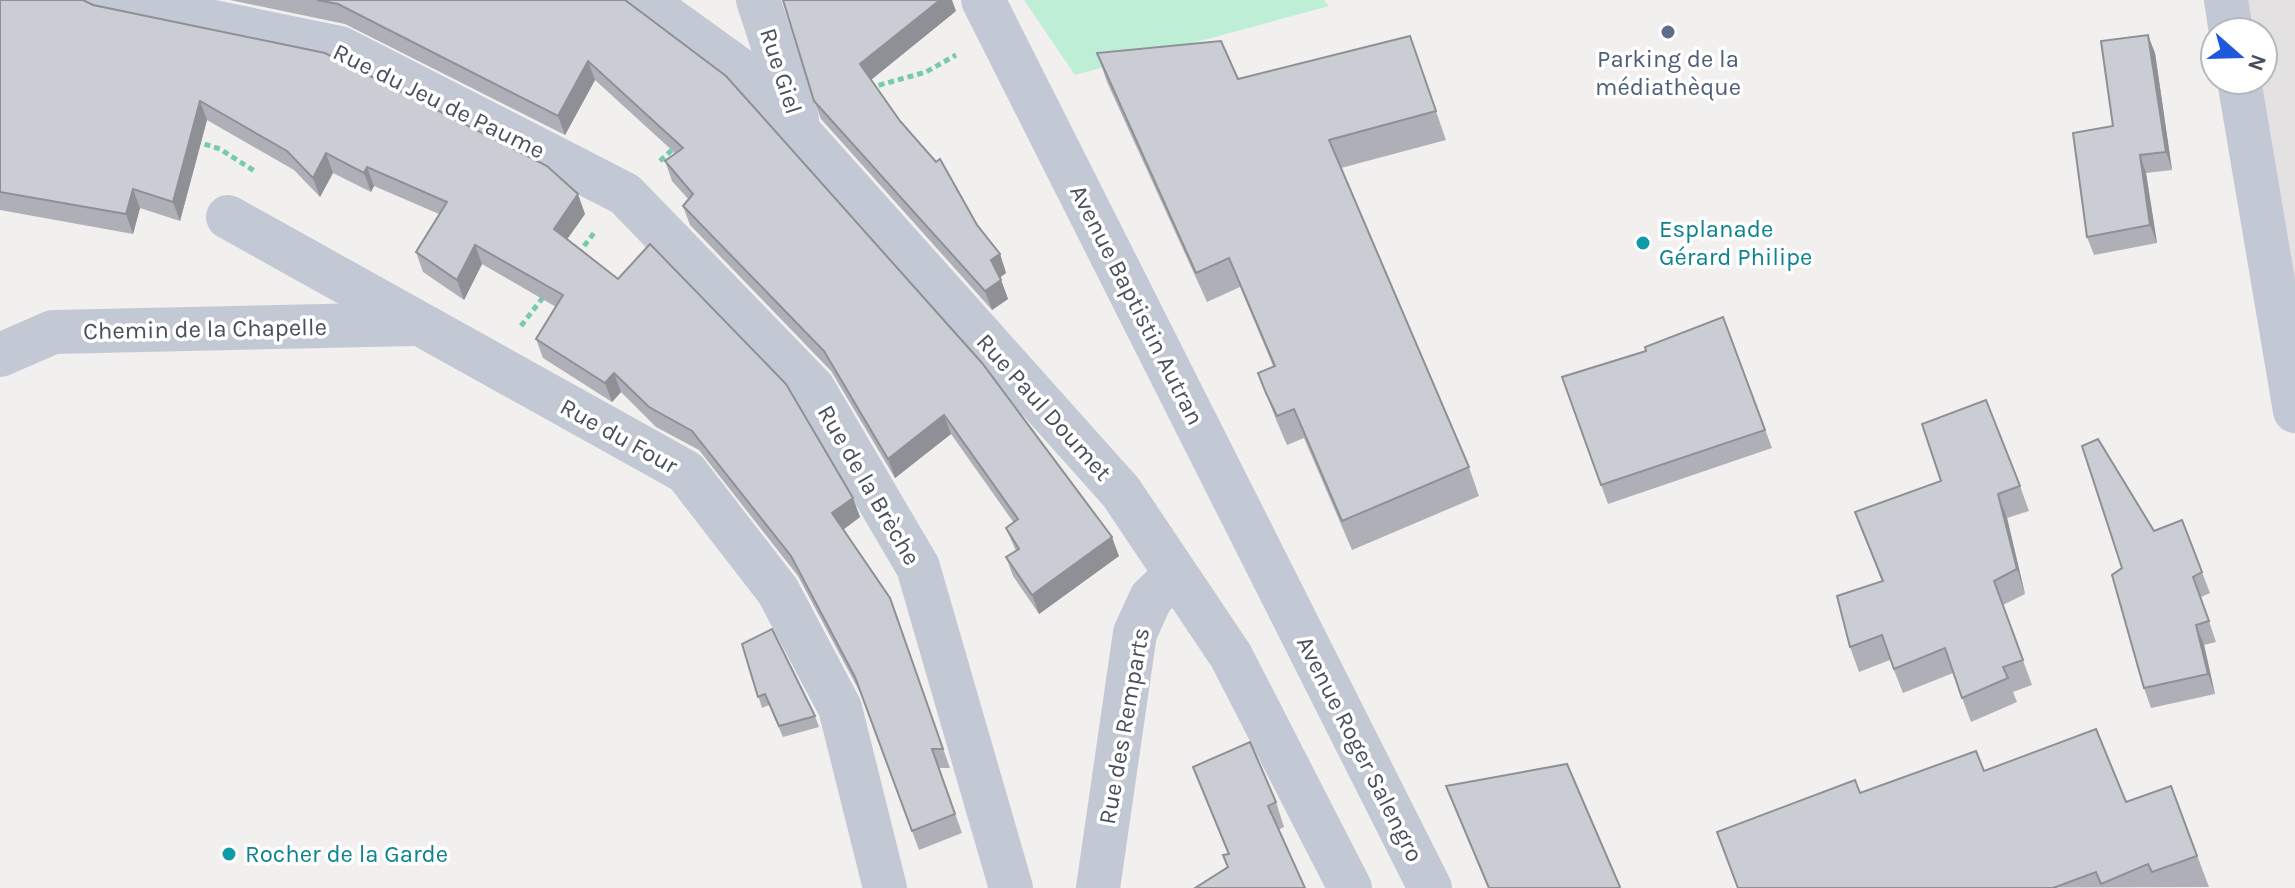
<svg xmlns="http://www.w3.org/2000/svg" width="2295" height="888" font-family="Karla,sans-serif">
	<rect width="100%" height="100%" fill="#f2efef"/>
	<polygon fill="#e3e1e1" points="2226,0 2295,0 2295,411 2239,80 2263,80 2263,32 2231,32"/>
	<polygon fill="#bfeed7" points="1024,0 1324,0 1329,6 1075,75"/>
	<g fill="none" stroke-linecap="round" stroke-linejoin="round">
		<g stroke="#77cbad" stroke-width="5" stroke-dasharray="6 4" stroke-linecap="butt">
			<polyline points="869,88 926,72 956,55"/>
			<polyline points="195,141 220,149 256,172"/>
			<polyline points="660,161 676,146"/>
			<polyline points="578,254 594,233"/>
			<polyline points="521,326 544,296"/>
		</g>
		<g stroke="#c3c9d4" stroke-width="44">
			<polyline points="106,0 340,48 625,194 813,388 918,567 1011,888"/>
			<polyline points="643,0 750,77 1121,492 1231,656 1350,888"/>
			<polyline points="758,0 797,119"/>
			<polyline points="983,0 1430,888"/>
			<polyline points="2226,0 2231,32"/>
			<polyline points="2239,80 2295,411"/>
			<polyline points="228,217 686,472 778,591 840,708 885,888"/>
			<polyline points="0,355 53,332 414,324"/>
			<polyline points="1098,888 1135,633 1151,598 1174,576"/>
		</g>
	</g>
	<g fill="#afb0b7">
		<polygon points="0,0 93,5 585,214 567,239 853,498 860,517 843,529 890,598 950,768 939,768 962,833 919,850 862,696 798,576 699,450 656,427 621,392 612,402 543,358 536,339 556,307 482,264 464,300 423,272 416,252 439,214 374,186 371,192 333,173 320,197 294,170 207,120 180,221 140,208 133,234 0,210"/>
		<polygon points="230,0 625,0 1119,556 1039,614 1013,576 1006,557 1016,551 1006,528 1014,523 951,434 895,478 831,371 690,225 683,206 689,200 672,181 665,161 676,154 595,80 565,135 345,24"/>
		<polygon points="956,11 871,80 900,121 1000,254 1006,273 1000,277 1008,299 992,310 821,119 814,101"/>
		<polygon points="1410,36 1446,140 1341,168 1469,467 1479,496 1352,550 1304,438 1287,445 1277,422 1258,373 1273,366 1240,287 1207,302 1107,82 1097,53 1238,79"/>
		<polygon points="2155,53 2172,170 2146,173 2157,243 2094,255 2087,237 2113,126"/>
		<polygon points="1723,317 1772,448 1608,504 1562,377 1646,351"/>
		<polygon points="1941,481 2020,486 2029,511 2007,518 2025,594 2003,605 2032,685 2013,692 2017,702 1971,722 1953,673 1903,693 1890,660 1859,672 1850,647 1882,581 1855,512"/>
		<polygon points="2182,520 2210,593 2201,597 2216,642 2204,645 2215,694 2151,708 2144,688 2154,531"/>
		<polygon points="742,644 815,716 819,727 783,737 769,705 762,708"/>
		<polygon points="1567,764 1621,888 1488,888 1446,786"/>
		<polygon points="1193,767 1276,802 1284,827 1278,830 1228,868 1223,855 1228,854"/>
		<polygon points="1984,771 2126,802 2171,786 2209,887 1737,888 1860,793"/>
	</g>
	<g fill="#8e9095">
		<polygon points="940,0 952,0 956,11 867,83 860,64"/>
		<polygon points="2148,35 2155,53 2172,170 2166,152"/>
		<polygon points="588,61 595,80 565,135 558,116"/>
		<polygon points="200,101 207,120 180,221 173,202"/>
		<polygon points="326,153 333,173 320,197 313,178"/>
		<polygon points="2140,155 2146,173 2157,243 2150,225"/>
		<polygon points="367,167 374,186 371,192 364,173"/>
		<polygon points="133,189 140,208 133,234 126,214"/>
		<polygon points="578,194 585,214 561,248 554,229"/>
		<polygon points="475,245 482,264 464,300 457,280"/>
		<polygon points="1000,254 1006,273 998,279 991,260"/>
		<polygon points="1001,280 1008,299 992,310 985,291"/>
		<polygon points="614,373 621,392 612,402 605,383"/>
		<polygon points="944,415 951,434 895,478 888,459"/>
		<polygon points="1998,494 2007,518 2025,594 2017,569"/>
		<polygon points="853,498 860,517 839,533 832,513"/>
		<polygon points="1112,537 1119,556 1039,614 1032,595"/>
		<polygon points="2196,625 2204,645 2215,694 2208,674"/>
	</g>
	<g fill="#cbcdd5" stroke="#8e9095" stroke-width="2">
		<polygon points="0,0 83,0 93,5 325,53 547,166 578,194 554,229 618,279 650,244 786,384 853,498 832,513 890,598 943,749 932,749 955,814 912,831 855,677 791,556 692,431 649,407 614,373 605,383 536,339 563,295 475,245 457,280 416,252 447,202 367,167 364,173 326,153 313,178 287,151 200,101 173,202 133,189 126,214 0,192"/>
		<polygon points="317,0 625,0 726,76 982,363 1112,537 1032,595 1006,557 1019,549 1006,528 1018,519 944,415 888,459 824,351 683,206 693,194 665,161 683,148 588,61 558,116 338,4"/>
		<polygon points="783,0 940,0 860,64 900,121 936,162 940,159 977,225 1000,254 991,260 1001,280 985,291 814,101"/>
		<polygon points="2148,35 2166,152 2140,155 2150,225 2087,237 2073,133 2113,126 2101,41"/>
		<polygon points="1410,36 1436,111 1329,140 1469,467 1342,521 1294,409 1277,416 1266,393 1258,373 1275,366 1229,258 1196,273 1097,53 1221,41 1238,79"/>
		<polygon points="1723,317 1765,430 1601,485 1562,377 1646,351 1645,347"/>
		<polygon points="1986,400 2020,486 1998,494 2017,569 1994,581 2023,660 2003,667 2008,678 1962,698 1945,648 1894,669 1882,635 1850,647 1837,596 1883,581 1855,512 1941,481 1922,424"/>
		<polygon points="2098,439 2154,531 2182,520 2202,572 2193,577 2209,621 2196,625 2208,674 2144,688 2112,575 2122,568 2082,446"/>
		<polygon points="772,629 815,716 779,726 765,694 758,697 742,644"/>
		<polygon points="2096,729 2126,802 2171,786 2197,856 2152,872 2148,864 2101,884 2096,872 2053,888 1738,888 1717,832 1855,780 1860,793 1976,751 1984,771"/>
		<polygon points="1250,742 1276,802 1268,806 1305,888 1195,888 1228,867 1223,855 1229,854 1193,767"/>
		<polygon points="1567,764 1620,887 1619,888 1489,888 1446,786"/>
	</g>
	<circle fill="#5c6f8a" stroke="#fff" stroke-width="3" cx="1668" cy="32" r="8"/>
	<g fill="#0f9aa8" stroke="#fff" stroke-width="3">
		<circle cx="1643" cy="243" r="8"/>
		<circle cx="229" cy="854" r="8"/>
	</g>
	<g text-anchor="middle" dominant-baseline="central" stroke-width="7" stroke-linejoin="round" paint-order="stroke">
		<g font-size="24" fill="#4e5e75" stroke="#fff">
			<text x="1668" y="59">Parking de la<tspan x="1668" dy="28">médiathèque</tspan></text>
		</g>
		<g font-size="24" fill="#47505c" stroke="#fff">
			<text transform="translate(781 71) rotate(72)">Rue Giel</text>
			<text transform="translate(439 101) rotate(26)">Rue du Jeu de Paume</text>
			<text transform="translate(1137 305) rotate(63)">Avenue Baptistin Autran</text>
			<text transform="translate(205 329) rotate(-1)">Chemin de la Chapelle</text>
			<text transform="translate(1044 407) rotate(48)">Rue Paul Doumet</text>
			<text transform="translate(619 436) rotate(29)">Rue du Four</text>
			<text transform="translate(869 485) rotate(60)">Rue de la Brèche</text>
			<text transform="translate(1124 726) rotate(-80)">Rue des Remparts</text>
			<text transform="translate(1360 749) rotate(63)">Avenue Roger Salengro</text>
		</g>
		<g font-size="24" fill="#0d838f" stroke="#fff" text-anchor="start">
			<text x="1659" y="229">Esplanade<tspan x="1659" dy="28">Gérard Philipe</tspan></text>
			<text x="245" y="854">Rocher de la Garde</text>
		</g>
	</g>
	<g transform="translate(2239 56) rotate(110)"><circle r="38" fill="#ffffff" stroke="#b5b9be" stroke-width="2"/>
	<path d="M0-6L14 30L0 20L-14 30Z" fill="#1d58dd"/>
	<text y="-12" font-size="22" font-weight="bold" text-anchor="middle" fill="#47505c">N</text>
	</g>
</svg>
